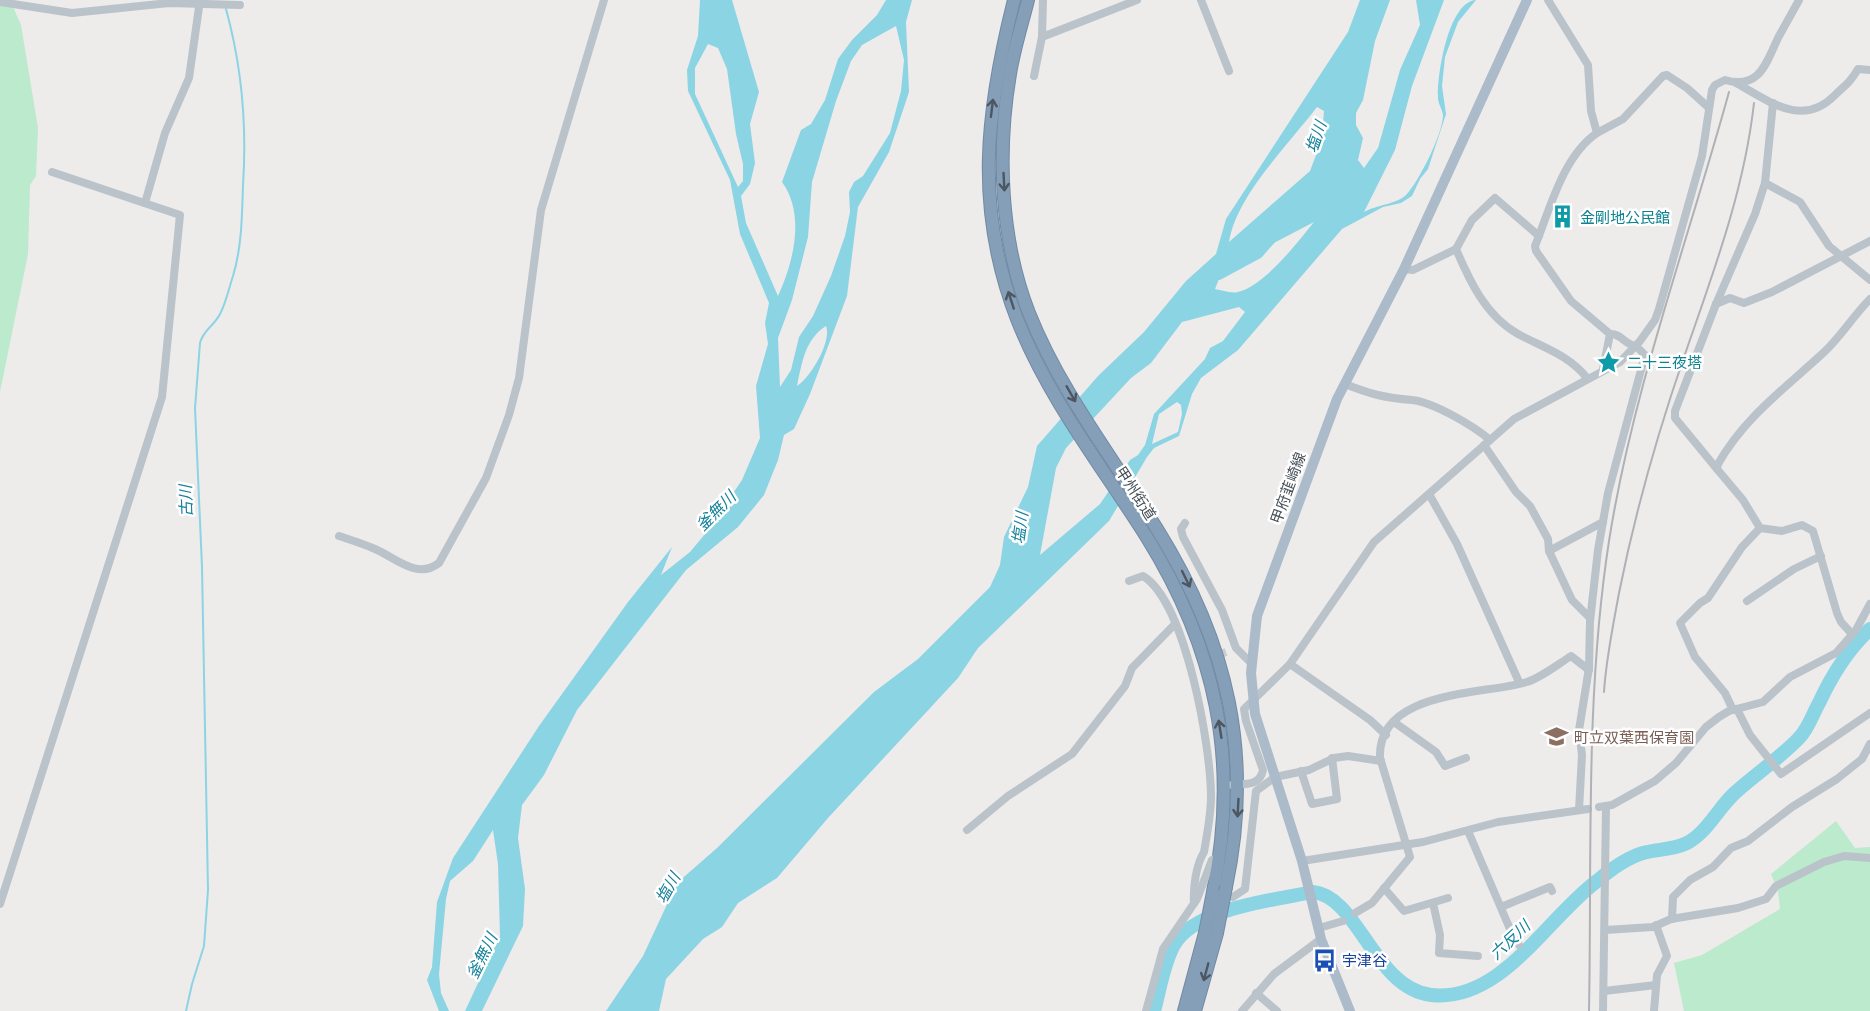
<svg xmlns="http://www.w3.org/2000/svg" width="1870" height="1011" font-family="Arial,'Noto Sans JP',sans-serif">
	<rect width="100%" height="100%" fill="#eeebeb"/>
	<g fill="#bbeacc">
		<polygon points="0,0 10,0 21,25 38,128 36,176 30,185 28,254 0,392"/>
		<polygon points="1836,821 1855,848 1870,847 1870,1011 1684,1011 1674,963 1702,955 1780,909 1778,891 1771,874"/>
	</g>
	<g fill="#8bd4e4" fill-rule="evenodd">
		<path d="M700 0H732L759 92 750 124 755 163 750 184 741 196 746 223 778 296C793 263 806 215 782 182L801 130 811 124 825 100 838 59 852 40 877 15 886 0H912L906 22 909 92 889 152 858 207 847 296 810 394 794 429 784 435 778 460 764 495 738 527 686 570 577 710 544 775 522 805 518 838 525 889 523 926 482 1011H465L500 936 498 864 493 830 473 861 450 881 446 899 439 974 441 993 449 1011H439L427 980 432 967 437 902 453 858 539 726 628 602 672 547 661 575 690 552 705 534 742 480 760 438 756 386 768 344 765 323 769 303 740 234 730 180 688 91 687 70 698 36ZM896 26 904 60 901 91 890 133 863 176 854 182 849 192 850 212 845 236 831 276 813 316 799 337 791 370 780 387 778 338 792 300 808 237 812 182 836 101 851 61 862 45ZM708 44 718 48 727 69 736 134 743 164V181L738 187 695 94V68ZM826 326C832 341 811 377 797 386 802 363 805 339 826 326Z"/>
		<path d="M1360 0H1390L1375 41 1363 100 1356 113V125L1363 138 1358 160 1364 168 1378 148 1400 70 1420 25 1416 0H1444L1412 86 1395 150 1364 212C1376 205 1397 204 1406 195 1419 181 1442 135 1443 116 1443 110 1438 104 1438 98 1437 76 1448 2 1476 0L1458 22 1445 57 1442 86 1446 114 1428 169 1420 179 1412 196 1401 203 1383 207 1342 229 1238 350 1201 378 1192 394 1179 436 1154 448 1147 457 1109 521 978 648 958 678 828 818 777 878 738 903 722 927 703 939 666 979 659 1011H606L643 956 677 883 717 848 874 692 918 659 990 587 1000 565 1004 537 1028 487 1037 446 1098 376 1144 332 1186 281 1216 254 1226 219 1348 32ZM1317 107 1324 111 1322 139 1310 171 1229 242C1236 196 1289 144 1317 107ZM1314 222C1297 243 1265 285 1238 292 1231 294 1222 290 1215 289L1219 279 1241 255 1253 249 1268 246ZM1239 307 1245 312 1223 341 1210 348 1205 359 1154 414 1145 445 1138 455 1130 460 1100 504 1040 555 1056 468 1066 448 1131 378 1151 363 1182 322ZM1177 402 1181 405 1182 414 1178 432 1152 444 1159 414Z"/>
	</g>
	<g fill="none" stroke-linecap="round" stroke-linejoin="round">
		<path stroke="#8bd4e4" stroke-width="2" d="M186 1011 192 984 204 946 208 890 202 567 195 408 200 343C203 330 214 326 220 314 226 303 229 288 233 276 242 246 242 215 243 185 247 125 242 67 226 9"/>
		<g stroke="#8bd4e4" stroke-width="14">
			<polyline points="1218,273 1257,252 1272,235"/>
			<path d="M1154 1011C1160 990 1163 965 1174 945 1195 908 1274 900 1313 892 1358 896 1374 988 1431 995 1501 1003 1547 918 1597 881 1610 870 1626 858 1643 853 1657 849 1673 850 1687 843 1708 832 1719 806 1737 791 1757 773 1780 758 1799 738 1809 728 1812 715 1819 703 1832 675 1847 650 1870 629"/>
		</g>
		<polyline stroke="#cccccd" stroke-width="8" stroke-dasharray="8 4" stroke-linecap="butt" points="1198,662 1226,652"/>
		<defs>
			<g id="highway">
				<path d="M1014 0C986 111 974 208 1017 319 1048 398 1101 465 1146 536 1216 648 1240 761 1213 892"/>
				<path d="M1028 0C1022 24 1014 49 1010 74 997 151 1000 239 1029 313 1060 391 1113 458 1157 529 1228 643 1254 755 1226 887"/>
				<polyline points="1184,1011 1205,933"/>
				<polyline points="1195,1011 1217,933"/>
			</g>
		</defs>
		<use href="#highway" stroke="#718aa3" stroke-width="14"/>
		<g stroke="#bac3ca" stroke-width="8">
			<polyline points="1201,0 1229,71"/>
			<path d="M1548 0 1588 65 1591 111 1597 133C1563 156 1550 209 1535 246L1536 251 1571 301 1610 334 1603 369"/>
			<polyline points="0,2 72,13 169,3 240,5"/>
			<polyline points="1042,37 1137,0"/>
			<polyline points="1034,76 1042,37 1043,0"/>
			<path d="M1736 83C1769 101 1802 128 1834 96 1846 84 1849 84 1858 69L1870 70"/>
			<polyline points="1773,103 1765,183 1800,202 1829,246 1870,280"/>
			<polyline points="1597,133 1623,119 1663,76 1667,75 1687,88 1708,107"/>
			<polyline points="145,203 165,133 189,78 200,0"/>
			<path d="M1456 249C1470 282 1486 316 1518 334 1542 347 1569 355 1587 378"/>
			<polyline points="1404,269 1413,270 1456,249 1472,220 1495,198 1539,236"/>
			<polyline points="1716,304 1730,298 1744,303 1772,292 1870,241"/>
			<path d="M1345 384C1370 394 1385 398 1412 400 1433 402 1474 426 1490 440"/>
			<polyline points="1484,445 1516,492 1530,506 1548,539 1549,551 1572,600 1590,618"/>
			<polyline points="1717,469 1675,418 1675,411 1716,304 1755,214 1765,183"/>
			<polyline points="1429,494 1457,544 1519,682"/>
			<polyline points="1185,523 1181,529 1183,537 1222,610 1236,648 1251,663"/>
			<path d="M339 536C351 540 364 544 375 549 396 558 417 580 439 563L486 478 509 415 519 378 541 210 604 0"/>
			<polyline points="1549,551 1603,522"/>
			<path d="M1129 581 1143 576C1186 602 1211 748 1211 797 1211 815 1207 834 1204 852 1196 865 1193 887 1194 903"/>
			<polyline points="1747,601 1794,569 1821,556"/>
			<path d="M1852 634 1841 622 1837 613 1813 531 1802 525 1782 531 1760 528 1743 500 1717 469 1718 464C1744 418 1784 389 1822 354 1840 338 1853 316 1870 299"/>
			<polyline points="1290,664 1370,720 1386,735"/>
			<polyline points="1737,709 1750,735 1781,774 1870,713"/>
			<polyline points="1733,710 1725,693 1695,657 1680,623 1700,603 1708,598 1742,547 1760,528"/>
			<polyline points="1394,722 1436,752 1445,766 1466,758"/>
			<polyline points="1301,771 1312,804 1337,799 1332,758"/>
			<path d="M1232 785C1245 784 1260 786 1263 770L1246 721 1244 709 1290 664 1374 542 1514 419 1620 362 1640 341 1655 320 1659 309 1702 156 1712 90 1715 85 1725 80C1760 90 1766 63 1778 38 1785 25 1792 13 1799 0"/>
			<polyline points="1599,807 1612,805 1655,781 1676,763 1706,727 1719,717 1729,711 1763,702 1790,677 1836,653 1856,630 1870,604"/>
			<path d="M1579 810 1582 755 1579 730 1589 668 1590 621 1598 550 1608 493 1645 355 1636 346C1625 345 1621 333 1610 334"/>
			<polyline points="967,830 1008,796 1072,754 1125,686 1132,668 1175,624"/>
			<polyline points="1468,831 1513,936 1519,945"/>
			<polyline points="1302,861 1423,842 1498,822 1588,809"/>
			<polyline points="1384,888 1404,911 1448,898"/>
			<polyline points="1233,897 1245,889 1256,791 1275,777 1309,770 1334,758 1348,756 1381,761"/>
			<polyline points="1433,903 1440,935 1439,953 1478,956"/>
			<polyline points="0,904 162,397 180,215 52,172"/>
			<polyline points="1501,907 1550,887 1552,891"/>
			<path d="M1355 913 1372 903 1410 857 1380 758C1377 690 1482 695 1527 682 1542 677 1557 665 1571 656L1589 670"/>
			<polyline points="1672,919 1673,897 1690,880 1713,867 1731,848 1748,841 1792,807 1837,779 1862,759 1870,744"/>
			<polyline points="1319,928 1343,921"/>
			<polyline points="1605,930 1653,927 1671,919 1738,908 1766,899 1776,886 1824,862 1844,856 1870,858"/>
			<polyline points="1604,991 1656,985"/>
			<polyline points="1256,993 1277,1011"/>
			<polyline points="1146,1011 1163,949 1197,899 1212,860 1220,856"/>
			<polyline points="1242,1011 1274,974 1321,939"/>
			<polyline points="1603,1011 1606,807"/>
			<polyline points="1654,1011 1657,975 1667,956 1656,925"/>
		</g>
		<polyline stroke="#acbbc9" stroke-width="10" points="1350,1011 1321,939 1302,861 1255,714 1251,673 1257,616 1337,399 1404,269 1527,0"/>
		<use href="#highway" stroke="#869fb8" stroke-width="12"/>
		<g stroke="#aeb1b5" stroke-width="2">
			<path d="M1604 692C1606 659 1613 626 1619 593 1635 513 1657 435 1684 357 1713 273 1744 192 1754 103"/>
			<path d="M1589 1011C1592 855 1585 696 1609 541 1633 389 1688 241 1729 92"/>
		</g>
		<defs>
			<g id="highway-bridge">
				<polyline points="1205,933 1213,892"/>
				<polyline points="1217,933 1226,887"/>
			</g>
		</defs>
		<use href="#highway-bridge" stroke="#718aa3" stroke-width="14" stroke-linecap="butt"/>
		<use href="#highway-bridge" stroke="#869fb8" stroke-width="12"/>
	</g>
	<defs><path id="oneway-shaft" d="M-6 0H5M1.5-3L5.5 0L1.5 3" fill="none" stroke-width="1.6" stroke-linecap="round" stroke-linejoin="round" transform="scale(1.5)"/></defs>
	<g stroke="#4c5761">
		<use href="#oneway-shaft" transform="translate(992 108) rotate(-83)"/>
		<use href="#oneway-shaft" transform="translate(1004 182) rotate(87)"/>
		<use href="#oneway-shaft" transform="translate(1011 300) rotate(-108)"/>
		<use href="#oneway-shaft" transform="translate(1071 394) rotate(60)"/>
		<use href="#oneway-shaft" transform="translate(1186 579) rotate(64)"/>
		<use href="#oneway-shaft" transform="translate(1220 729) rotate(-99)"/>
		<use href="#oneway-shaft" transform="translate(1238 808) rotate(93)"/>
		<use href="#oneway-shaft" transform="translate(1206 972) rotate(105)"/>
	</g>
	<defs>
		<symbol id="building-bare" viewBox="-9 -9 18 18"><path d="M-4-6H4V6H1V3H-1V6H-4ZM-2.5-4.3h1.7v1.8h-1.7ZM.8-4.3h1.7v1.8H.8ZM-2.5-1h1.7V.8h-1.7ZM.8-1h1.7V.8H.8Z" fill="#0f9aa8" stroke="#fff" stroke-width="2.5" paint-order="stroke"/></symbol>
		<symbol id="sight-bare" viewBox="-9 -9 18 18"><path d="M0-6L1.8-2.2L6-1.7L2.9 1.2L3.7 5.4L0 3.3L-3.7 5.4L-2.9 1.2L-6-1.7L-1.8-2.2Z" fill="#0f9aa8" stroke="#fff" stroke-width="2.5" paint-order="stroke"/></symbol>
		<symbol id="school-bare" viewBox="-9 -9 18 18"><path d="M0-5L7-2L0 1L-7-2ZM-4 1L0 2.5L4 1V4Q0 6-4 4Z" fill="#8d6e63" stroke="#fff" stroke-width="2.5" paint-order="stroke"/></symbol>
		<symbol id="bus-bare" viewBox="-9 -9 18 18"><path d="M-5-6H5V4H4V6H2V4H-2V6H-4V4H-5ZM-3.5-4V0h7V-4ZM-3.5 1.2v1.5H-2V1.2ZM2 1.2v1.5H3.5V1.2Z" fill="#1a4fb4" stroke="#fff" stroke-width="2.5" paint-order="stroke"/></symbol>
	</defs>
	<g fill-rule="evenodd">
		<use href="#building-bare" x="1546" y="200" width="33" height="33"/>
		<use href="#sight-bare" x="1592" y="346" width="33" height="33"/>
		<use href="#school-bare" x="1540" y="720" width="33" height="33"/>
		<use href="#bus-bare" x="1308" y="944" width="33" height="33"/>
	</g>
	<g text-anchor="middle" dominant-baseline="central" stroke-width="5" stroke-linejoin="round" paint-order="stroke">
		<g font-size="15" fill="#0d838f" stroke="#fff" text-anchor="start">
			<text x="1580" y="217">金剛地公民館</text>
			<text x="1627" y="362">二十三夜塔</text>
		</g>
		<g font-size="15" fill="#454f57" stroke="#fff">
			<text transform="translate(1288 488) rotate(-70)">甲府韮崎線</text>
			<text transform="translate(1136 493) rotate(57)">甲州街道</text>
		</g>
		<g font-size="15" fill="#785e54" stroke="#fff" text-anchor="start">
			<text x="1574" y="737">町立双葉西保育園</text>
		</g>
		<g font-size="15" fill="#164399" stroke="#fff" text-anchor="start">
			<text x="1342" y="960">宇津谷</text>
		</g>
		<g font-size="16" font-style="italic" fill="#16819a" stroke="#fff">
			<text transform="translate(1316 137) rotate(-71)">塩川</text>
			<text transform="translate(186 501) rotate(-92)">古川</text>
			<text transform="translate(716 511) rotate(-45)">釜無川</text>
			<text transform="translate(1020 528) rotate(-82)">塩川</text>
			<text transform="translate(668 888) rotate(-60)">塩川</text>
			<text transform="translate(1510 940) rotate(-43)">六反川</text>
			<text transform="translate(482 956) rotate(-64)">釜無川</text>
		</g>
	</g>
</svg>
